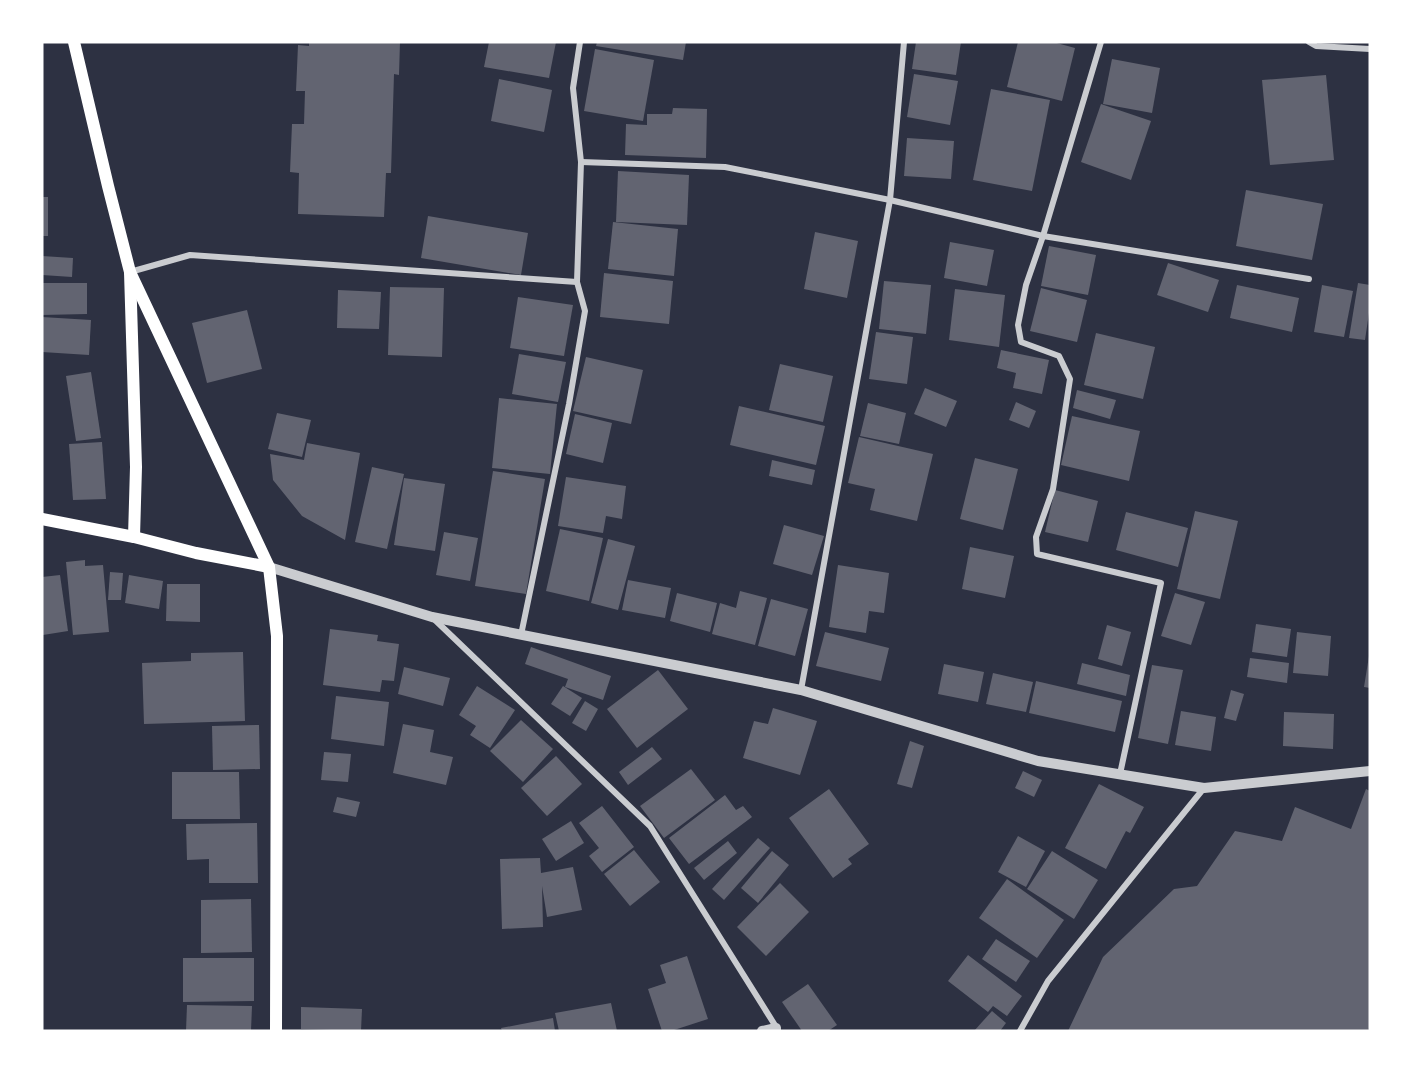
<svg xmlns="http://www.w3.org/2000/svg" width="1412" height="1073" font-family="Overpass,sans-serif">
	<rect width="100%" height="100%" fill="#2d3142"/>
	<g fill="#626471">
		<polygon points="309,42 400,42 399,75 394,74 391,173 386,173 384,217 298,214 299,173 290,172 292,124 304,124 305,91 296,91 298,45 309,46"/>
		<polygon points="489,42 556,42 549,78 484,67"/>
		<polygon points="597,42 686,42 683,60 596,46"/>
		<polygon points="916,42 961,42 956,75 912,69"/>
		<polygon points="1018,42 1053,42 1075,48 1062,101 1007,87"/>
		<polygon points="595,49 654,60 643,121 584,111"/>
		<polygon points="1112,59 1160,68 1152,113 1103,104"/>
		<polygon points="914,74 958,81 950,125 907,117"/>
		<polygon points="1326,75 1334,160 1270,165 1262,80"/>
		<polygon points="499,79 552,90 544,132 491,121"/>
		<polygon points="991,89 1050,100 1032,191 973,180"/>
		<polygon points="1101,104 1151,121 1131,180 1081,162"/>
		<polygon points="673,108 707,109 706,158 625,155 626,124 647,125 647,114 672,114"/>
		<polygon points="907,138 954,141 951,179 904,176"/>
		<polygon points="618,171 689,175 687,225 616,222"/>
		<polygon points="1246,190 1323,204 1312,260 1236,246"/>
		<rect x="42" y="197" width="6" height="39"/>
		<polygon points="428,216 528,233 521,275 421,258"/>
		<polygon points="613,222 678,229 674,276 608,269"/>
		<polygon points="815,232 858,241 847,298 804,289"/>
		<polygon points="950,242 994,250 987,286 944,278"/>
		<polygon points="1049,246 1096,255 1088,295 1041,286"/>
		<polygon points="42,256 73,258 72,277 42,275"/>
		<polygon points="1168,263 1219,280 1208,312 1157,295"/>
		<polygon points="604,273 673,281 669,324 600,317"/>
		<polygon points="884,281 931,285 926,334 879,329"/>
		<polygon points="42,283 87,283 87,314 42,315"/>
		<polygon points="1358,283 1370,285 1370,306 1365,340 1349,338"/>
		<polygon points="1237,285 1299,298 1292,332 1230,318"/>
		<polygon points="1322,285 1353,291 1344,337 1314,332"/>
		<polygon points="390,287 444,288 442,357 388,355"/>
		<polygon points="1041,288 1087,300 1077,342 1030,331"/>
		<polygon points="955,289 1005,295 999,347 949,340"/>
		<polygon points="338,290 381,292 379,329 337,328"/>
		<polygon points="518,297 573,305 564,356 510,348"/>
		<polygon points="247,310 262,369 207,383 192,323"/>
		<polygon points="42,317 91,320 89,355 42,352"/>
		<polygon points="876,332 913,337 907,384 869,379"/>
		<polygon points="1096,333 1155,347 1143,399 1084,385"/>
		<polygon points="1001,350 1049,360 1042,394 1013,388 1016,373 997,368"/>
		<polygon points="519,354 566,362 558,402 512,394"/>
		<polygon points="586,357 643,370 631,424 573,411"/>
		<polygon points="780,364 833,376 823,422 769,410"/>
		<polygon points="91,372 101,438 76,441 66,376"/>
		<polygon points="925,388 957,401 946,427 914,414"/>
		<polygon points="1077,390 1116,400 1110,419 1073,408"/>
		<polygon points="499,398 557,404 550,474 492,468"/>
		<polygon points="1016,402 1036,411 1029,428 1009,420"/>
		<polygon points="868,403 906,413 899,444 860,436"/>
		<polygon points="739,406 825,426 816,465 730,445"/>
		<polygon points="277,413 311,420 302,457 268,449"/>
		<polygon points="575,414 612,423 603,463 566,454"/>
		<polygon points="1072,416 1140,431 1129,481 1061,465"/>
		<polygon points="859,437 933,454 917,521 870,510 875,489 848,483"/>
		<polygon points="102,442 106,499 73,500 69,444"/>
		<polygon points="307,443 360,453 345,540 302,516 273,480 270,454 304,460"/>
		<polygon points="975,458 1018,469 1003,530 960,519"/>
		<polygon points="772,460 815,470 812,485 769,476"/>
		<polygon points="372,467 404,474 387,549 355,542"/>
		<polygon points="493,471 545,479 526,594 475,586"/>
		<polygon points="566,477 626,486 622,519 606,516 603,533 558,526"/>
		<polygon points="404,478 445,484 435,551 394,545"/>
		<polygon points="1055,490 1098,501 1088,542 1045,532"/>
		<polygon points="1195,511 1238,521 1220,599 1177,589"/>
		<polygon points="1126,512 1188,528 1178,567 1116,550"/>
		<polygon points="784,525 824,536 812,575 773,564"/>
		<polygon points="560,529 603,538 589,601 546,591"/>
		<polygon points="444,532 478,538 470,581 436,575"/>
		<polygon points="608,539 635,546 618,610 591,603"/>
		<polygon points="970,547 1014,556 1005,598 962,589"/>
		<polygon points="85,560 85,566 103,565 109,632 73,635 66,562"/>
		<polygon points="838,565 889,573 884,613 869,611 866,633 829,627"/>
		<polygon points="110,572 123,573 121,600 108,600"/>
		<polygon points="60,575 68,631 43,635 42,577"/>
		<polygon points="129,575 163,581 159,609 125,603"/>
		<polygon points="628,580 671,588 665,618 622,610"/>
		<polygon points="167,584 200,584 200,622 166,621"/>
		<polygon points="740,591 767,598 755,645 712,634 720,603 736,608"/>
		<polygon points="677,593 717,603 710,632 670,621"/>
		<polygon points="1175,593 1205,602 1191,645 1161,636"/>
		<polygon points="771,599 808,609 795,656 758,646"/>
		<polygon points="1256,624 1291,629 1287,657 1252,652"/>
		<polygon points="1107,625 1131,632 1122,666 1098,659"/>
		<polygon points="330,629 378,635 377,641 399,644 394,681 382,680 380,692 323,685"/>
		<polygon points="825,632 889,648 881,681 816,666"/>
		<polygon points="1297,632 1331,636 1328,676 1293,673"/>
		<polygon points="531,647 611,676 603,700 565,687 568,679 525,664"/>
		<polygon points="243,652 245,721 144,724 142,663 191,661 191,653"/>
		<polygon points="1369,656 1370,656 1370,688 1364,687"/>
		<polygon points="1250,658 1289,663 1287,683 1247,677"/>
		<polygon points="1082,663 1130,675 1126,696 1077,684"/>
		<polygon points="944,664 984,672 978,702 938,694"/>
		<polygon points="1152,665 1183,670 1168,744 1138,738"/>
		<polygon points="404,667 450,678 443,706 398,694"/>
		<polygon points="658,670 688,709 637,748 607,709"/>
		<polygon points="993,673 1033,682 1026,712 986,704"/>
		<polygon points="1036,681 1122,701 1115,732 1029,713"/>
		<polygon points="477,686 515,710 490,748 470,735 476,726 459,715"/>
		<polygon points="563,686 582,698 570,716 551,704"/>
		<polygon points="1231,690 1244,694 1236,721 1224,718"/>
		<polygon points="336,696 389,702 384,746 331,739"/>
		<polygon points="585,701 598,709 586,731 572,723"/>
		<polygon points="773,708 817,721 800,775 743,758 754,721 768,724"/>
		<polygon points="1181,711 1216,717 1211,751 1175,745"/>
		<polygon points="1284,712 1334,714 1333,749 1283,746"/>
		<polygon points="521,720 553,749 523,782 490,751"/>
		<polygon points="403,724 434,730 430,752 453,757 446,785 393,773"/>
		<polygon points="259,725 260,769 213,770 212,726"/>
		<polygon points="910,741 924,746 912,788 897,784"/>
		<polygon points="652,747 662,759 628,785 619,772"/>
		<polygon points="324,752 351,754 348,782 321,780"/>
		<polygon points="556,756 582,784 547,816 521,788"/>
		<polygon points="691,769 715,800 664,838 640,806"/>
		<polygon points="1023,771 1042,780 1034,797 1015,788"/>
		<polygon points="172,772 239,772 240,819 172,819"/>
		<polygon points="1099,784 1144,807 1130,833 1126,831 1106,869 1065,848"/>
		<polygon points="829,789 869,844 848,859 852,864 833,878 789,818"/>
		<polygon points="1366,789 1370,791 1370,1025 1368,1031 1068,1031 1103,957 1174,889 1197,886 1235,831 1282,841 1295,807 1351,829"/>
		<polygon points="725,795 736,810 743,806 752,817 689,864 669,838"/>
		<polygon points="337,797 360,802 356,817 333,812"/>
		<polygon points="602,806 634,847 602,872 589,856 599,848 579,823"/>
		<polygon points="571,821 584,843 556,861 542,839"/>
		<polygon points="257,823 258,883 209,883 209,859 187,860 186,824"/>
		<polygon points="1018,836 1045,851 1026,887 998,872"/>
		<polygon points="758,838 770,848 724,900 712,889"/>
		<polygon points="728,841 737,853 704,880 694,868"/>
		<polygon points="634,850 660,882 630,906 604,874"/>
		<polygon points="772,851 789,865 758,903 741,888"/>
		<polygon points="1052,851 1098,880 1074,919 1027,889"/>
		<polygon points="540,858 541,873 573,867 582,910 547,917 542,886 543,927 502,929 500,859"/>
		<polygon points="1007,879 1064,920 1037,958 979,918"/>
		<polygon points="780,883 809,912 766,956 737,927"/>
		<polygon points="251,899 252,952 201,953 201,900"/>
		<polygon points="996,939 1030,961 1016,982 982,959"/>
		<polygon points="968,955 1022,996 1007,1016 993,1006 988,1012 948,981"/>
		<polygon points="687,956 708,1019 671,1031 662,1031 648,989 666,983 660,965"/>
		<polygon points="183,958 254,958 254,1001 183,1002"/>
		<polygon points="808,984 837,1025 828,1031 802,1031 782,1002"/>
		<polygon points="611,1003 617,1031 559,1031 555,1013"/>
		<polygon points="187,1005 252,1006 251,1031 186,1031"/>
		<polygon points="301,1007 362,1009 361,1031 301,1029"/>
		<polygon points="992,1011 1006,1023 1000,1031 974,1031"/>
		<polygon points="553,1018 555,1031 502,1031 501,1028"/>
	</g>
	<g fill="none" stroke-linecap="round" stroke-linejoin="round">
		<g stroke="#caccd0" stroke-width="6">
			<polyline points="1101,42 1043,236 1026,285 1018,325 1021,342 1059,356 1070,379 1053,489 1036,537 1037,554 1161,583 1120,774"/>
			<polyline points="1309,42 1316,46 1370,49"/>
			<polyline points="581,162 725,167 890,200 1043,236 1309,279"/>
			<polyline points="130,272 190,255 577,282"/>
			<polyline points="435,620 650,826 778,1030"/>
			<polyline points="521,635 569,404 585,311 577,282 581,162 573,88 580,42"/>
			<polyline points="801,690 890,200 904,42"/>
			<polyline points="1020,1031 1048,981 1204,788"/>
		</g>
		<g stroke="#caccd0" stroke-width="10">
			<polyline points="269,567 432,617 801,690 1038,761 1204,788 1370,771"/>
			<polyline points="762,1031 776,1028"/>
		</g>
		<g stroke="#fff" stroke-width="12">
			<polyline points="74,42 108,186 130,272 136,467 134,537"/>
			<polyline points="130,272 269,567 277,636 276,1031"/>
			<polyline points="42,519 134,537 196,553 269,567"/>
		</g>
	</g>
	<rect width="1412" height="1073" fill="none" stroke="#ffffff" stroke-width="87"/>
</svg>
